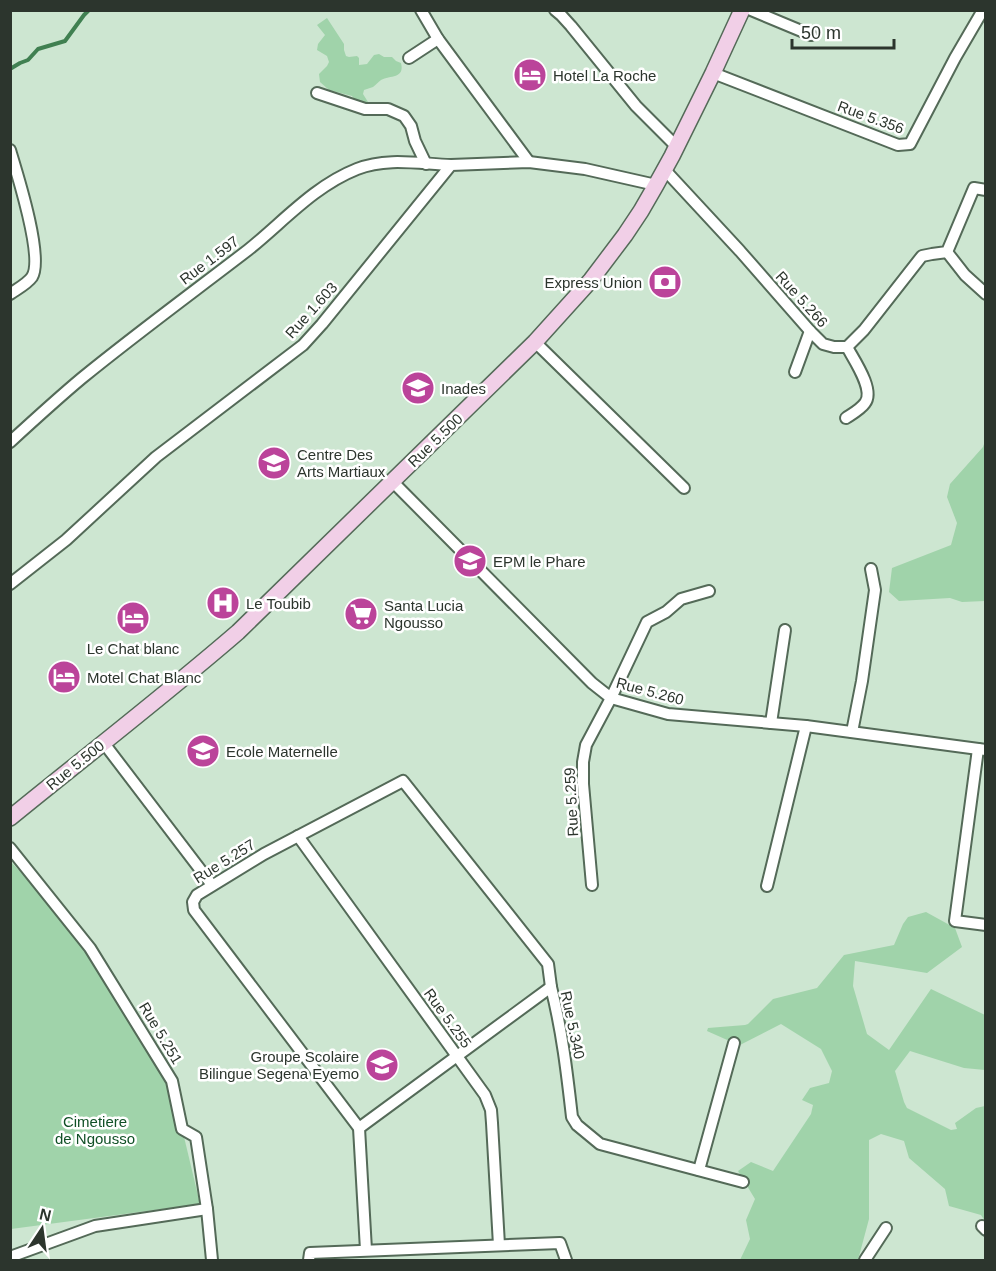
<svg xmlns="http://www.w3.org/2000/svg" width="996" height="1271" font-family="Helvetica,sans-serif">
	<rect width="100%" height="100%" fill="#cde6d1"/>
	<g fill="#a0d3aa">
		<path d="M327 18 344 44V50L346 56 349 57 357 56 359 58V65L367 64 374 55 379 54 384 57H392L396 61 401 63C405 79 390 75 381 80 378 82 376 85 373 87 370 88 367 89 364 90L363 94 368 102 364 106 358 104 352 96 329 90 320 82 319 74 327 66 329 62 327 56 317 50 318 44 325 35 317 25Z"/>
		<polygon points="985,441 985,601 962,602 950,598 899,601 889,592 892,568 951,545 957,523 947,497 950,484 983,447"/>
		<polygon points="10,861 97,952 170,1078 200,1204 11,1229"/>
		<polygon points="926,912 955,928 962,947 927,973 855,961 853,986 867,1034 889,1050 931,989 985,1015 985,1070 964,1068 910,1051 895,1071 904,1102 907,1108 951,1130 957,1129 955,1123 976,1108 985,1106 985,1221 981,1215 949,1206 945,1189 909,1158 904,1141 881,1134 869,1140 869,1219 858,1260 740,1260 750,1239 746,1220 755,1199 738,1171 751,1162 773,1171 811,1114 813,1105 802,1100 810,1088 829,1083 832,1071 821,1049 781,1024 740,1045 734,1043 707,1031 708,1028 745,1025 748,1024 773,999 817,988 844,955 894,945 903,924 908,917"/>
	</g>
	<g fill="none" stroke-linecap="round" stroke-linejoin="round">
		<polyline stroke="#408051" stroke-width="4" points="10,69 20,63 28,60 38,49 65,41 84,15 89,10"/>
		<defs>
			<g id="minor">
				<polyline points="421,10 438,39 529,162"/>
				<polyline points="555,10 561,15 571,26 636,106 677,147"/>
				<polyline points="751,10 811,35"/>
				<polyline points="409,58 438,39"/>
				<polyline points="713,73 898,145 910,144 955,58 983,10"/>
				<polyline points="317,93 365,109 388,109 404,116 411,126 415,141 426,164"/>
				<path d="M10 150C17 173 44 258 32 277 27 284 17 289 10 294"/>
				<polyline points="664,169 740,251 810,331 823,344 834,347 847,347 864,330 922,256 932,254 947,252 974,188 986,190"/>
				<polyline points="947,252 965,275 986,294"/>
				<polyline points="535,342 684,488"/>
				<polyline points="795,372 810,331"/>
				<path d="M846 418C852 414 861 409 865 403 875 390 854 360 847 347"/>
				<path d="M10 442C34 420 58 398 82 378 136 334 192 293 248 250 283 222 314 186 357 169 387 157 420 164 451 165"/>
				<polyline points="393,482 592,683 611,698 668,714 806,726 986,750"/>
				<polyline points="10,584 66,540 156,457 303,345 322,324 451,165 529,162 585,169 656,185"/>
				<polyline points="771,723 785,630"/>
				<polyline points="852,732 862,681 875,590 871,569"/>
				<polyline points="103,742 212,885"/>
				<polyline points="978,749 955,921 986,925"/>
				<polyline points="298,836 485,1095 491,1110 492,1123 499,1245"/>
				<polyline points="10,848 90,948 172,1081 182,1129 196,1137 207,1209 212,1260"/>
				<polyline points="592,885 583,784 583,762 586,745 611,698 647,622 666,612 681,599 709,591"/>
				<polyline points="767,886 806,726"/>
				<path d="M359 1128 551 987C562 1030 567 1073 572 1117L577 1125 600 1144 743 1182"/>
				<polyline points="699,1170 734,1043"/>
				<polyline points="982,1226 986,1230"/>
				<polyline points="366,1250 359,1128 194,910 193,902 197,895 264,854 403,781 548,964 551,987"/>
				<polyline points="10,1257 95,1226 207,1209"/>
				<polyline points="309,1260 310,1253 560,1243 566,1260"/>
				<polyline points="865,1260 886,1228"/>
			</g>
			<path id="secondary" d="M10 818C86 756 164 696 238 632L535 342 591 280 625 235 641 211 656 185 672 156 713 73 742 10"/>
		</defs>
		<use href="#minor" stroke="#546a58" stroke-width="14"/>
		<use href="#secondary" stroke="#546a58" stroke-width="18"/>
		<use href="#minor" stroke="#fff" stroke-width="10"/>
		<use href="#secondary" stroke="#f1cfe7" stroke-width="15"/>
	</g>
	<defs>
		<symbol id="hotel-disc" viewBox="-11 -11 22 22"><circle r="9.5" fill="#bb449a" stroke="#fff"/><path d="M-6-4.5h1.5V1H6V5H4.5V3h-9V5H-6ZM-4 0a1.8 1.8 0 1 1 3.6 0ZM.5 0V-2.5h3Q6-2.5 6 0Z" fill="#fff"/></symbol>
		<symbol id="bank-disc" viewBox="-11 -11 22 22"><circle r="9.5" fill="#bb449a" stroke="#fff"/><path d="M-6-4H6V4H-6ZM0-2.3a2.3 2.3 0 1 0 0 4.6a2.3 2.3 0 1 0 0-4.6Z" fill="#fff"/></symbol>
		<symbol id="university-disc" viewBox="-11 -11 22 22"><circle r="9.5" fill="#bb449a" stroke="#fff"/><path d="M0-5L7-2L0 1L-7-2ZM-4 1L0 2.5L4 1V4Q0 6-4 4Z" fill="#fff"/></symbol>
		<symbol id="school-disc" viewBox="-11 -11 22 22"><circle r="9.5" fill="#bb449a" stroke="#fff"/><path d="M0-5L7-2L0 1L-7-2ZM-4 1L0 2.5L4 1V4Q0 6-4 4Z" fill="#fff"/></symbol>
		<symbol id="hospital-disc" viewBox="-11 -11 22 22"><circle r="9.5" fill="#bb449a" stroke="#fff"/><path d="M-5-5h3v3.5h4V-5h3V5h-3V1.5h-4V5h-3Z" fill="#fff"/></symbol>
		<symbol id="supermarket-disc" viewBox="-11 -11 22 22"><circle r="9.5" fill="#bb449a" stroke="#fff"/><path d="M-6-5.5h2.5l.6 2H6L4.5 2H-2.5L-4.4-4H-6ZM-1.5 3.2a1.3 1.3 0 1 0 .1 0ZM3 3.2a1.3 1.3 0 1 0 .1 0Z" fill="#fff"/></symbol>
	</defs>
	<g fill-rule="evenodd">
		<use href="#hotel-disc" x="511" y="56" width="38" height="38"/>
		<use href="#bank-disc" x="646" y="263" width="38" height="38"/>
		<use href="#university-disc" x="399" y="369" width="38" height="38"/>
		<use href="#university-disc" x="255" y="444" width="38" height="38"/>
		<use href="#school-disc" x="451" y="542" width="38" height="38"/>
		<use href="#hospital-disc" x="204" y="584" width="38" height="38"/>
		<use href="#supermarket-disc" x="342" y="595" width="38" height="38"/>
		<use href="#hotel-disc" x="114" y="599" width="38" height="38"/>
		<use href="#hotel-disc" x="45" y="658" width="38" height="38"/>
		<use href="#school-disc" x="184" y="732" width="38" height="38"/>
		<use href="#school-disc" x="363" y="1046" width="38" height="38"/>
	</g>
	<g text-anchor="middle" dominant-baseline="central" stroke-width="5" stroke-linejoin="round" paint-order="stroke">
		<g font-size="15" fill="#2c352d" stroke="#fff" text-anchor="start">
			<text x="553" y="75">Hotel La Roche</text>
			<text x="642" y="282" text-anchor="end">Express Union</text>
			<text x="441" y="388">Inades</text>
			<text x="297" y="454">Centre Des<tspan x="297" dy="17">Arts Martiaux</tspan></text>
			<text x="493" y="561">EPM le Phare</text>
			<text x="246" y="603">Le Toubib</text>
			<text x="384" y="605">Santa Lucia<tspan x="384" dy="17">Ngousso</tspan></text>
			<text x="133" y="648" text-anchor="middle">Le Chat blanc</text>
			<text x="87" y="677">Motel Chat Blanc</text>
			<text x="226" y="751">Ecole Maternelle</text>
			<text x="359" y="1056" text-anchor="end">Groupe Scolaire<tspan x="359" dy="17">Bilingue Segena Eyemo</tspan></text>
		</g>
		<g font-size="15" fill="#2c352d" stroke="#fff">
			<text transform="translate(871 117) rotate(20)">Rue 5.356</text>
			<text transform="translate(209 260) rotate(-37)">Rue 1.597</text>
			<text transform="translate(802 299) rotate(48)">Rue 5.266</text>
			<text transform="translate(311 310) rotate(-48)">Rue 1.603</text>
			<text transform="translate(435 440) rotate(-44)">Rue 5.500</text>
			<text transform="translate(650 691) rotate(15)">Rue 5.260</text>
			<text transform="translate(75 765) rotate(-39)">Rue 5.500</text>
			<text transform="translate(571 802) rotate(-93)">Rue 5.259</text>
			<text transform="translate(224 861) rotate(-32)">Rue 5.257</text>
			<text transform="translate(448 1018) rotate(54)">Rue 5.255</text>
			<text transform="translate(573 1025) rotate(78)">Rue 5.340</text>
			<text transform="translate(161 1033) rotate(59)">Rue 5.251</text>
		</g>
		<g font-size="15" fill="#105026" stroke="#fff">
			<text x="95" y="1121">Cimetiere<tspan x="95" dy="17">de Ngousso</tspan></text>
		</g>
	</g>
	<rect width="996" height="1271" fill="none" stroke="#2c352d" stroke-width="24"/>
	<g transform="translate(42 1229) rotate(13)" stroke="#ffffff" stroke-width="4.5" paint-order="stroke">
	<path d="M0-4.5L10 22L0 15L-10 22Z" fill="#2c352d"/>
	<text y="-9" font-size="16" font-weight="bold" text-anchor="middle" fill="#2c352d">N</text>
	</g>
	<path d="M792 39v9h102v-9" fill="none" stroke="#2c352d" stroke-width="3"/>
	<text x="801" y="39" font-size="18" fill="#2c352d" stroke="#ffffff" stroke-width="4.5" paint-order="stroke">50 m</text>
</svg>
